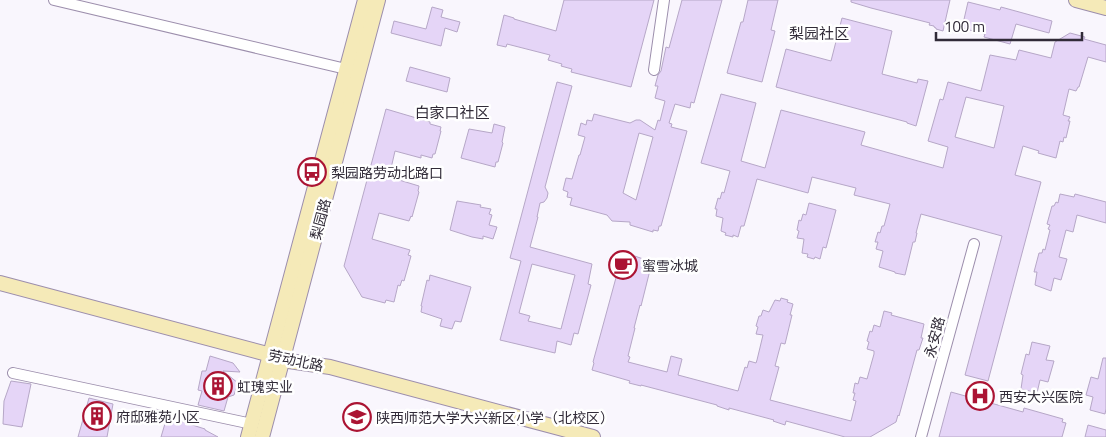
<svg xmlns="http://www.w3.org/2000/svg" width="1106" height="437" font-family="'Titillium Web','Noto Sans SC',sans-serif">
	<rect width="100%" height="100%" fill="#f9f6fd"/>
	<g fill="#e5d5f7" stroke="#b6a7c7" fill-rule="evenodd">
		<polygon points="564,0 654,0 631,87 571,72 572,69 561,66 562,64 548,60 550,55 507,44 506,47 497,45 504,15 514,18 514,19 556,31"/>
		<path d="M682 0H722L694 103 691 102 690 108 675 104 669 123 672 124 671 127 687 131 661 226H659L658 231 653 230V232L630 225V222L612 221 607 215 570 205 572 198 567 197 568 192 563 190 566 178 572 179 579 155H580L585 137 578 135 581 123 586 125 587 120 592 121 594 114 630 123 636 120H640L655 130 658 120 660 121 665 101 655 98 658 86H655L658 75 661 71 666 47 669 48ZM639 133 653 137 636 200 623 193Z"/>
		<polygon points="748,0 778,0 771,30 775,31 762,82 727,73 741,22 743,22"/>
		<polygon points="851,0 950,0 943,31 936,29 936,28 934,27 934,26 929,25 930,23 871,8 851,2"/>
		<polygon points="968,2 1000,10 1001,7 1052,21 1049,33 1016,24 1010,44 984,37 985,34 962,28"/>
		<polygon points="432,7 443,10 441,17 460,22 457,32 445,28 441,46 391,33 394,21 426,29"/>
		<polygon points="842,18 892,31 882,74 917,83 918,79 928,81 916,126 907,123 907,122 776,87 786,49 831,61"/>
		<path d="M1070 33 1085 37 1084 39 1106 45V62L1088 57 1079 87H1078L1076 91 1069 89 1063 115 1070 117 1068 121H1070L1066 138 1064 137 1063 142 1060 141 1056 158 1038 153 1039 151 1023 146 1015 175 1041 182 988 381 965 375 1002 236 921 214 916 233H917L915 242H913L905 275 895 273V272L879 267 883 251 876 249 878 242H875L878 232 880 233 882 226H884L890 204 854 195 856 188 812 177 808 193 757 179 744 226H741L738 237 733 235V237L725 235 726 233 721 231 723 218 716 216 717 209H715L718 198 720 199 722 192 724 193 730 171 701 163 721 94 756 103 741 161 765 168 781 110 865 132 861 145 943 168 948 147 928 141 940 99 943 100 948 82 981 91 990 55 1016 60 1019 50 1051 58 1055 42ZM966 97 1004 106 994 148 955 137Z"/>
		<polygon points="410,67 450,78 447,92 406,81"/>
		<path d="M557 82 572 86 545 187 548 193 547 198 544 202 540 203 537 217H538L530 247 592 264 588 284 591 285 578 334 574 333 571 345 557 341 555 353 500 340 521 261 510 258ZM532 264 575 275 561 329 528 321 530 316 519 313Z"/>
		<polygon points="386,109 430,122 430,124 441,127 440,131 441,131 435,154 433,154 432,158 421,155 421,158 395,151 389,177 419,186 418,191 419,192 412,217 411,216 409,221 379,213 372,239 410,250 408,255 411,256 404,281 402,280 400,286 398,285 394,302 386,300 385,303 362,297 344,266"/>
		<polygon points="494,124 505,127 502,142 503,143 498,162 496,162 495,167 461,158 469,129 492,133"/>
		<polygon points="1060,194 1074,197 1075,194 1106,202 1106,223 1077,215 1073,232 1066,230 1059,257 1067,259 1061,280 1054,278 1051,291 1035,285 1037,272 1034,272 1039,253 1042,253 1043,249 1045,250 1050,230 1048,229 1050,225 1047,224 1052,206 1054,206 1056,202 1058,203"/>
		<polygon points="457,201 481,205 480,207 491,209 489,214 492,215 489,225 497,227 493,239 483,236 483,239 472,237 450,230"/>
		<polygon points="809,203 836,210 826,248 823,247 820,259 815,257 814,259 807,257 808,254 802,253 804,239 797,238 799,231 797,230 799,220 801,221 803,214 806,215"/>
		<polygon points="623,252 652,262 641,306 640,305 634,328 635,328 628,356 630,357 628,362 667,372 671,356 682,359 678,375 738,391 745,367 747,368 749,361 756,363 757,360 763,335 756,334 758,327 756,326 759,316 761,316 763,310 769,312 775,300 780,301 781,298 788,300 787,302 793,304 790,315 792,315 785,344 781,343 775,366 779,367 770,400 851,421 856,401 853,400 855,393 853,393 855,383 858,384 860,377 867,379 874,354 874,351 867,349 869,342 867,341 870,331 872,332 874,325 880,327 884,311 892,313 891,315 924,324 921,338 923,338 919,350 917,350 899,416 898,415 896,422 870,437 845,437 786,421 785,425 773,421 774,420 729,408 729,410 717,406 717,405 641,385 641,386 629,383 630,381 592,370 594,363 593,362"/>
		<polygon points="430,275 471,287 461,322 455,321 452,329 440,326 442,319 421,312 422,306 421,306 427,280 429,281"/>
		<polygon points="1032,342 1050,346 1046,360 1054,361 1048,382 1040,380 1037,393 1021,389 1023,375 1021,374 1026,354 1029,355"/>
		<polygon points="210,356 233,363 240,372 223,371 238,383 234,395 228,397 224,411 198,405 202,391 198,390 202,371 206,371"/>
		<polygon points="1103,358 1106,358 1106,409 1105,414 1090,410 1093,397 1086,395 1091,377 1098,379"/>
		<polygon points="11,381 31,384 22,427 3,424 4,401"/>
		<polygon points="951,392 1023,412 1024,408 1063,419 1062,422 1066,423 1062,437 939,437"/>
		<polygon points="89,398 113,404 107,437 78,437"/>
		<polygon points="167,417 205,429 205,430 218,437 161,437"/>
		<polygon points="1088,425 1106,430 1106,437 1085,437"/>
	</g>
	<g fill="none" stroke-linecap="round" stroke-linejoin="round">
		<defs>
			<g id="street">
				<polyline points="54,0 346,69"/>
				<polyline points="654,70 664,0"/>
				<polyline points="13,373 252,424"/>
				<polyline points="921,437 974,244"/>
			</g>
			<g id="secondary">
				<polyline points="1076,0 1106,8"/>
				<polyline points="0,283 271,355 282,360 330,367 593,437"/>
				<polyline points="248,437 365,0"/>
				<polyline points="262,437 378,0"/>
			</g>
		</defs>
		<use href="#street" stroke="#9c8eac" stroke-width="12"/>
		<use href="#secondary" stroke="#9c8eac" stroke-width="16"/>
		<use href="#street" stroke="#fff" stroke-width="10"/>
		<use href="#secondary" stroke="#f5eab8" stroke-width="14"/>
	</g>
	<defs>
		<symbol id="bus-ring" viewBox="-11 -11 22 22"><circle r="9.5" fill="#fff" stroke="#ab1433" stroke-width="1.5"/><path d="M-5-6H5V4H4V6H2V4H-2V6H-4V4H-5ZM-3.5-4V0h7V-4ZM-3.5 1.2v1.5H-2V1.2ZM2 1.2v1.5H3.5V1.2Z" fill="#ab1433"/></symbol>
		<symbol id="cafe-ring" viewBox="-11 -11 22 22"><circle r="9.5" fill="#fff" stroke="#ab1433" stroke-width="1.5"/><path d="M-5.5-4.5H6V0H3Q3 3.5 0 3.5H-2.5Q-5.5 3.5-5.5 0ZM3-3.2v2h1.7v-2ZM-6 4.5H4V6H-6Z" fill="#ab1433"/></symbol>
		<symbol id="building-ring" viewBox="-11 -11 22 22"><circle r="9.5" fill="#fff" stroke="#ab1433" stroke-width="1.5"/><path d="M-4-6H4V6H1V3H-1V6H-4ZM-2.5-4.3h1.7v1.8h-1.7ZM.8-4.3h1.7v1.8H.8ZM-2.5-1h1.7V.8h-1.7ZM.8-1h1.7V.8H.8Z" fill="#ab1433"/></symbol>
		<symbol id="hospital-ring" viewBox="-11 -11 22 22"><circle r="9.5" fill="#fff" stroke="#ab1433" stroke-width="1.5"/><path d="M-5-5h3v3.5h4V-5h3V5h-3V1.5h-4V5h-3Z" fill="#ab1433"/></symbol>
		<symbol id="school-ring" viewBox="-11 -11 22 22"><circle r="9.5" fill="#fff" stroke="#ab1433" stroke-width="1.5"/><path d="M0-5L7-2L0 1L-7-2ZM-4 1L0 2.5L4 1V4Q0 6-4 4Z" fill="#ab1433"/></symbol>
	</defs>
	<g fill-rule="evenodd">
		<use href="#bus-ring" x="296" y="156" width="32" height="32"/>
		<use href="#cafe-ring" x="607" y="249" width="32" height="32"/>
		<use href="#building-ring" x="202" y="370" width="32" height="32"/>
		<use href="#hospital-ring" x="964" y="380" width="32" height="32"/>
		<use href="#building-ring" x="81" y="400" width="32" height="32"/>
		<use href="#school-ring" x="341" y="401" width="32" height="32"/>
	</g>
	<g text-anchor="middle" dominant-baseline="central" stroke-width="5" stroke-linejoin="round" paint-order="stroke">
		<g font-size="14" fill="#312b38" stroke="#fff" text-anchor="start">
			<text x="331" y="172">梨园路劳动北路口</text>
			<text x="642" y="265">蜜雪冰城</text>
			<text x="237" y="386">虹瑰实业</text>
			<text x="999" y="396">西安大兴医院</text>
			<text x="116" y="416">府邸雅苑小区</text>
			<text x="376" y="417">陕西师范大学大兴新区小学（北校区）</text>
		</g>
		<g font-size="14" fill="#312b38" stroke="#fff">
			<text transform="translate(320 219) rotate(-75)">梨园路</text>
			<text transform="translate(934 337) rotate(-75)">永安路</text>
			<text transform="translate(296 360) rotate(12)">劳动北路</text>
		</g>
		<g font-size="15" fill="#312b38" stroke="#fff">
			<text x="819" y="33">梨园社区</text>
			<text x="452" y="112">白家口社区</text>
		</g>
	</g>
	<path d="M936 32v8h146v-8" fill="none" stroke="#312b38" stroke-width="2.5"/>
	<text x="944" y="32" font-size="15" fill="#312b38" stroke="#ffffff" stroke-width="4" paint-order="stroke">100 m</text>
</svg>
